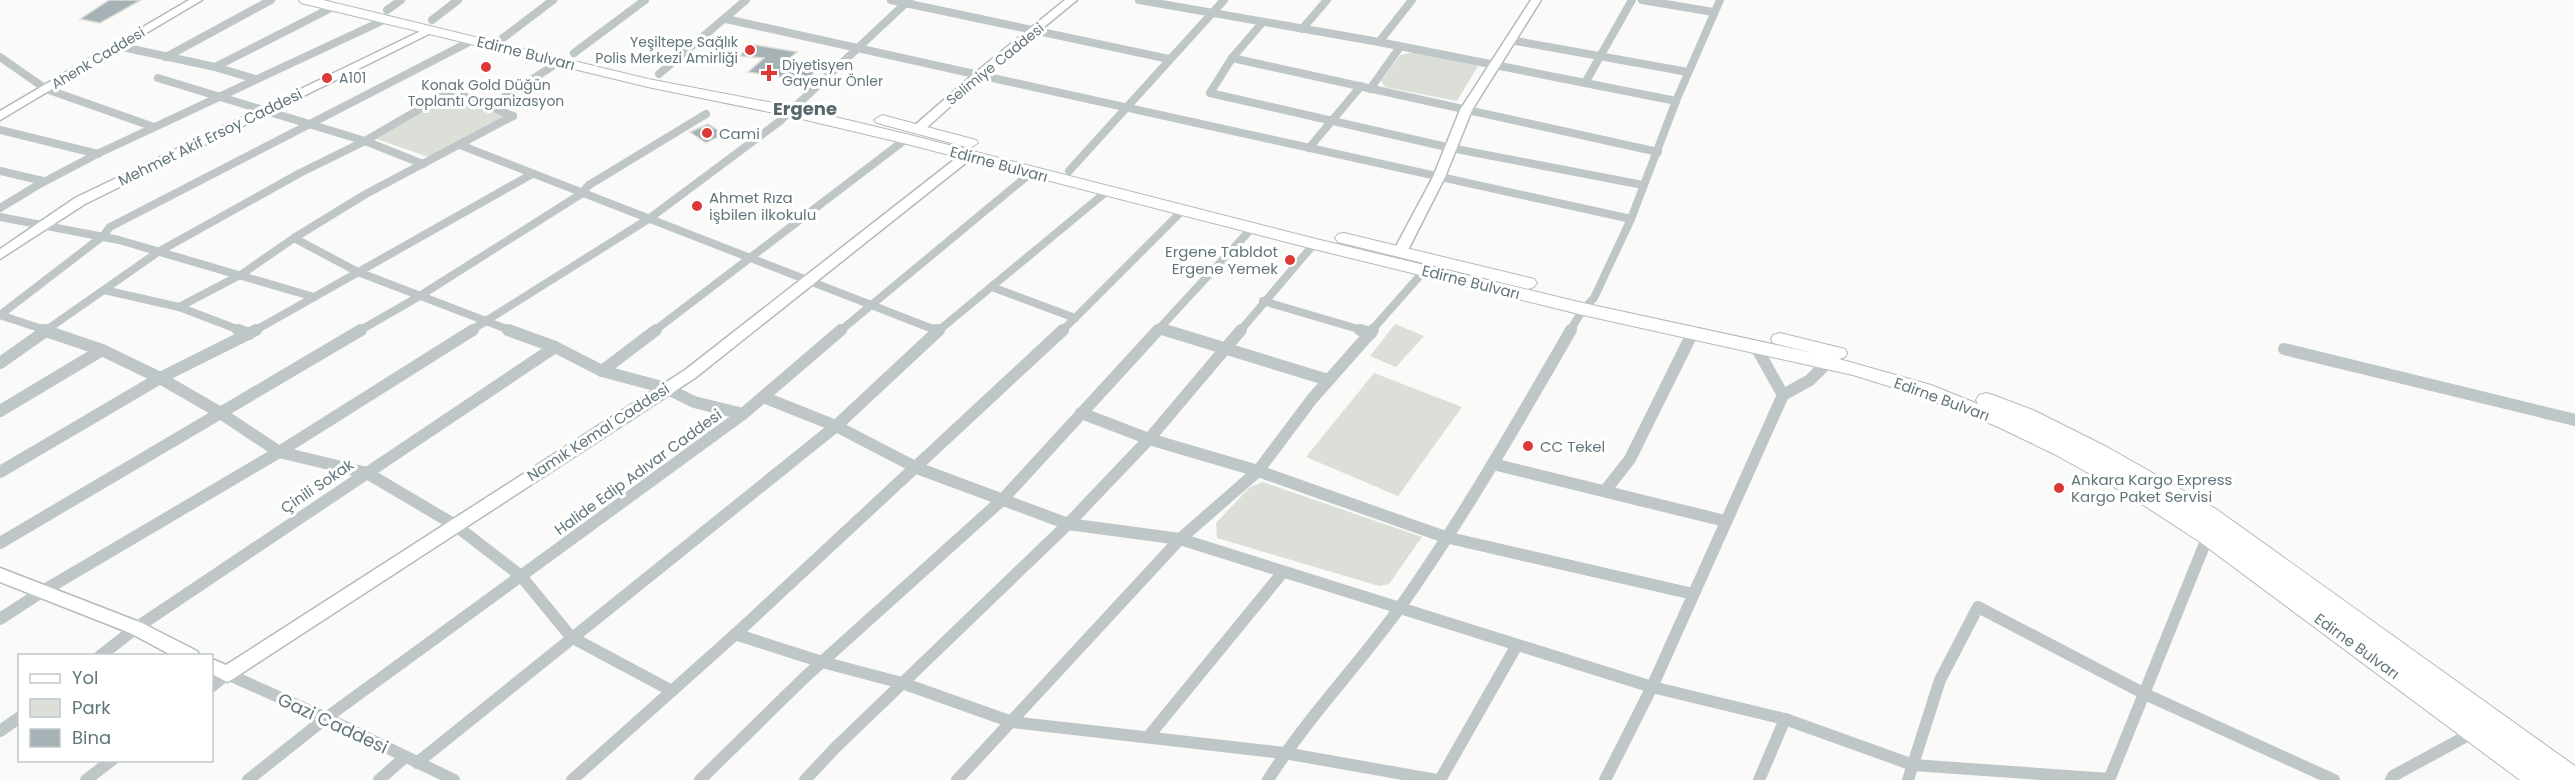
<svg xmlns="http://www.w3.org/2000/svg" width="2575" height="780" font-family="Poppins,sans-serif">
	<rect width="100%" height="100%" fill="#fafaf8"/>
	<g fill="#dbdfd7">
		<polygon points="1414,52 1478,66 1457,101 1385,87 1381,81 1400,55"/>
		<polygon points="450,96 511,115 431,158 377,139"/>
		<polygon points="1395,324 1424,336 1396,367 1370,356"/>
		<polygon points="1374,373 1462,407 1398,496 1306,457"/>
		<polygon points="1263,482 1422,537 1389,584 1379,586 1217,538 1216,523 1250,487"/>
	</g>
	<g fill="#a6b2b5" stroke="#dcdcda" stroke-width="1.5">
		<polygon points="109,0 141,0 100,23 80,19"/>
		<polygon points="750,44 797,52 785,62 818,69 805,81 748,72 764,58 740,56"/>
		<polygon points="708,124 724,134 706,143 690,132"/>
	</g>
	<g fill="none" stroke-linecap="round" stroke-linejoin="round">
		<defs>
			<g id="secondary">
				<polygon points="189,0 202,0 0,120 0,111"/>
				<polygon points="1065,0 1077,0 983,77 923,131 915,131 915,125 975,73"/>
				<polygon points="1531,0 1541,0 1472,110 1445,177 1408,250 1406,253 1396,253 1394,250 1433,177 1460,110"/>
				<polygon points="427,28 432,31 431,33 85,204 0,259 0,249 75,198"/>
				<polygon points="968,151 972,152 974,155 972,158 695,378 233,679 227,682 212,674 212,659 226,665 685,370 964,152"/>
				<polygon points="0,568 142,623 197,651 200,656 173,656 130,633 0,582"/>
			</g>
			<g id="highway">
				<polygon points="299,0 323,0 648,79 789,106 906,134 1316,239 1583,303 1814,353 1773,343 1771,339 1773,335 1780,333 1845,349 1847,353 1845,357 1839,359 1931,385 1978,404 1976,400 1979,395 1986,393 1993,395 2035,411 2107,447 2216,509 2575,766 2575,780 2520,780 2200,542 2128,495 2054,454 1996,426 1917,395 1853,375 1583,315 1314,249 903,143 789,116 648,87 301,3"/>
				<polygon points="882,115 976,140 978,143 970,148 877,123 874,120"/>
				<polygon points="1344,233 1534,279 1537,283 1534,287 1528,289 1338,242 1335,238 1338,234"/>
			</g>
		</defs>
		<use href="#secondary" stroke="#b1babc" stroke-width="3"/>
		<use href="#highway" stroke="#b3b9bb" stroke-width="2"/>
		<g stroke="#bfc6c7" stroke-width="8">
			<polyline points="891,0 1169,59"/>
			<polyline points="1139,0 1379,42 1676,101"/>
			<polyline points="1642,0 1713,12"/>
			<polyline points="387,10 401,0"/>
			<polyline points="726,19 1631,219"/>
			<polyline points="432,20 458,0"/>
			<polyline points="1262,23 1232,58 1210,93 1451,148 1643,185"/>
			<polyline points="1302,29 1327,0"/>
			<polyline points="503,38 553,0"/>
			<polyline points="1510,40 1688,72"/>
			<polyline points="1379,42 1412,0"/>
			<polyline points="118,46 215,67 255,79"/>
			<polyline points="574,53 645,0"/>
			<polyline points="0,57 46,89 154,127"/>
			<polyline points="166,57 271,0"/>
			<polyline points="1232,58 1658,152"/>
			<polyline points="215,67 333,7"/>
			<polyline points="659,74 746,0"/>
			<polyline points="158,78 365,141 423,164"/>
			<polyline points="1585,83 1632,0"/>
			<polyline points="1370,89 1400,47"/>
			<polyline points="489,107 559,62"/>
			<polyline points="0,130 98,154"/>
			<polyline points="460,145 938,331"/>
			<polyline points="1309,148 1361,86"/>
			<polyline points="0,171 43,181"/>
			<polyline points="1069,171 1224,0"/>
			<polyline points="0,208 38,185 97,154 384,20"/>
			<polyline points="0,217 119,240 314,297"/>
			<polyline points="294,238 358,272 512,331"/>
			<polyline points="992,287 1075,318"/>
			<polyline points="104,290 179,307 242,331"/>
			<polyline points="1263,301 1365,331"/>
			<polyline points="179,307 242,274 294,238 364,195 513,116"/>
			<polyline points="0,315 48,331"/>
			<polyline points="0,315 103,236 110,227 473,40"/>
			<polyline points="1159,328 1170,331"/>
			<polyline points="45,331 158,252 300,173 365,141 451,91 513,116"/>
			<polyline points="254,331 532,174"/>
			<polyline points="359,331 418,297 581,194 589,185 706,114"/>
			<polyline points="470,331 650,218 780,121 909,0"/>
			<polyline points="654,331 906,139"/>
			<polyline points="840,331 1032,172"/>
			<polyline points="938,331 1106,192"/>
			<polyline points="1062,331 1182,211"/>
			<polyline points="1157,331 1252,228"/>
			<polyline points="1240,331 1314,244"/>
			<polyline points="1371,331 1424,271"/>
			<polyline points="1570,331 1583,309 1594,298 1631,219 1676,101 1720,0"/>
		</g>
		<g stroke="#bfc6c7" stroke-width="12">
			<polyline points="43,330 102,350 160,378 219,412 279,452 367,473 455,525 521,576 571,637 672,691"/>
			<polyline points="238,330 249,334"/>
			<polyline points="508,330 555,347 602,371 666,388 694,402 743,414"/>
			<polyline points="935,330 938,331"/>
			<polyline points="1165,330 1328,380"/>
			<polyline points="1360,330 1371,333"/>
			<polyline points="1756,347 1783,395"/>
			<polyline points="2284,349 2575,420"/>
			<polyline points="0,363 47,330"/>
			<polyline points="602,371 656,330"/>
			<polyline points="763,397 836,426 917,468 1068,524 1180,539 1652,687 1785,719 1913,765 2110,779"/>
			<polyline points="0,411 102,350"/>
			<polyline points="1081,413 1149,439 1258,471 1445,537 1693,594"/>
			<polyline points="1493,464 1725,521"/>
			<polyline points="0,472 160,378 256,330"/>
			<polyline points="1605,491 1630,459 1693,332"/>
			<polyline points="0,543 361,330"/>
			<polyline points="0,619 43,591 279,452 473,330"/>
			<polyline points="735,634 822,662 902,683 1012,722 1284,753 1437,780"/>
			<polyline points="100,656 136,628 555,347"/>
			<polyline points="212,686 227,674 326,718 454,780"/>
			<polyline points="0,731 20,717"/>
			<polyline points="1148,737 1283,572"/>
			<polyline points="417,763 836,426 939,330"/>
			<polyline points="86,780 112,760"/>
			<polyline points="248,780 326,718 743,414 841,330"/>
			<polyline points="379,780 405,757"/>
			<polyline points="572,780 739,631 1063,330"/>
			<polyline points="700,780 804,678 1003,499 1158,330"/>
			<polyline points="805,780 835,748 1068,524 1149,439 1241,330"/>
			<polyline points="957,780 1180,539 1258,471 1312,399 1373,330"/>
			<path d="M1268 780C1306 719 1356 668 1398 610 1462 520 1516 425 1571 330"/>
			<polyline points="1440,780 1517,645"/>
			<polyline points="1605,780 1652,687 1783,395 1810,380 1827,363"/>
			<polyline points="1759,780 1785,719"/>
			<polyline points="1908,780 1940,680 1978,607 2145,694 2334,780"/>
			<polyline points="2109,780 2208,536"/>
			<polyline points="2391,780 2393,776 2474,732"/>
		</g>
		<use href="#secondary" fill="#fff" fill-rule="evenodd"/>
		<use href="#highway" fill="#fff" fill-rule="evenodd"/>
	</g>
	<g fill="#db3937" stroke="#fff" stroke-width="2">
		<circle cx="750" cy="50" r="6"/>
		<circle cx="486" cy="67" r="6"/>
		<path d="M766 64h6v6h6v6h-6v6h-6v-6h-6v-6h6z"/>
		<circle cx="327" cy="78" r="6"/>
		<circle cx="707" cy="133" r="6"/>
		<circle cx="697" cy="206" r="6"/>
		<circle cx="1290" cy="260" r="6"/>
		<circle cx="1528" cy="446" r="6"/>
		<circle cx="2059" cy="488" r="6"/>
	</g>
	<g text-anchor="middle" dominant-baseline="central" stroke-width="6" stroke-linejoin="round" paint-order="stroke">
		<g font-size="14" fill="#61767b" stroke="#fff" text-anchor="start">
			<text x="738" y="42" text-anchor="end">Yeşiltepe Sağlık<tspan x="738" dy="16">Polis Merkezi Amirliği</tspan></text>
			<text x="782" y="65">Diyetisyen<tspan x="782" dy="16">Gayenur Önler</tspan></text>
			<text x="339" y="78">A101</text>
			<text x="486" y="85" text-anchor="middle">Konak Gold Düğün<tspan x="486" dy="16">Toplantı Organizasyon</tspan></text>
		</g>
		<g font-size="14" fill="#61767b" stroke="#fff">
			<text transform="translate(98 58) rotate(-31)">Ahenk Caddesi</text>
			<text transform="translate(995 64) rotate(-39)">Selimiye Caddesi</text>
		</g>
		<g font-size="15" fill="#61767b" stroke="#fff">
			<text transform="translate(526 53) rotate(14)">Edirne Bulvarı</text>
			<text transform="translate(210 137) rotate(-26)">Mehmet Akif Ersoy Caddesi</text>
			<text transform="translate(999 164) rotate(15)">Edirne Bulvarı</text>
			<text transform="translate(1471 282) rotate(14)">Edirne Bulvarı</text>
			<text transform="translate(1942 399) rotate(20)">Edirne Bulvarı</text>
			<text transform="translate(598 432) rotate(-33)">Namık Kemal Caddesi</text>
			<text transform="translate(638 472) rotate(-36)">Halide Edip Adıvar Caddesi</text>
			<text transform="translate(317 486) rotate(-34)">Çinili Sokak</text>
			<text transform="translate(2357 646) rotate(36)">Edirne Bulvarı</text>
		</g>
		<g font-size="15" fill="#61767b" stroke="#fff" text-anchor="start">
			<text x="719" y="133">Cami</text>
			<text x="709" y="197">Ahmet Rıza<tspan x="709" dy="17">işbilen ilkokulu</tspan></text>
			<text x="1278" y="251" text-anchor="end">Ergene Tabldot<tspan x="1278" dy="17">Ergene Yemek</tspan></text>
			<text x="1540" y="446">CC Tekel</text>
			<text x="2071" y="479">Ankara Kargo Express<tspan x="2071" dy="17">Kargo Paket Servisi</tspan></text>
		</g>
		<g font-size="18" font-weight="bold" fill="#58686d" stroke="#fff">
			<text x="805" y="108">Ergene</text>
		</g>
		<g font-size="18" fill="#61767b" stroke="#fff">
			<text transform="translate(333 723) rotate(25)">Gazi Caddesi</text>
		</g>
	</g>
	<rect x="18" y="654" width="195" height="108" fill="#ffffff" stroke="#c0c8ca" stroke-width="1.5"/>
	<rect x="30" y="674" width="30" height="9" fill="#ffffff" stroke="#c0c8ca" stroke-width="1.5"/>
	<text x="72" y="684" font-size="18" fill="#61767b">Yol</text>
	<rect x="30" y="699" width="30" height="18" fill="#dbdfd7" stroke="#c0c8ca" stroke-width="1.5"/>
	<text x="72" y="714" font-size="18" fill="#61767b">Park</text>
	<rect x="30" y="729" width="30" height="18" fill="#a6b2b5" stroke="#c0c8ca" stroke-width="1.5"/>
	<text x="72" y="744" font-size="18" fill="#61767b">Bina</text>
</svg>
